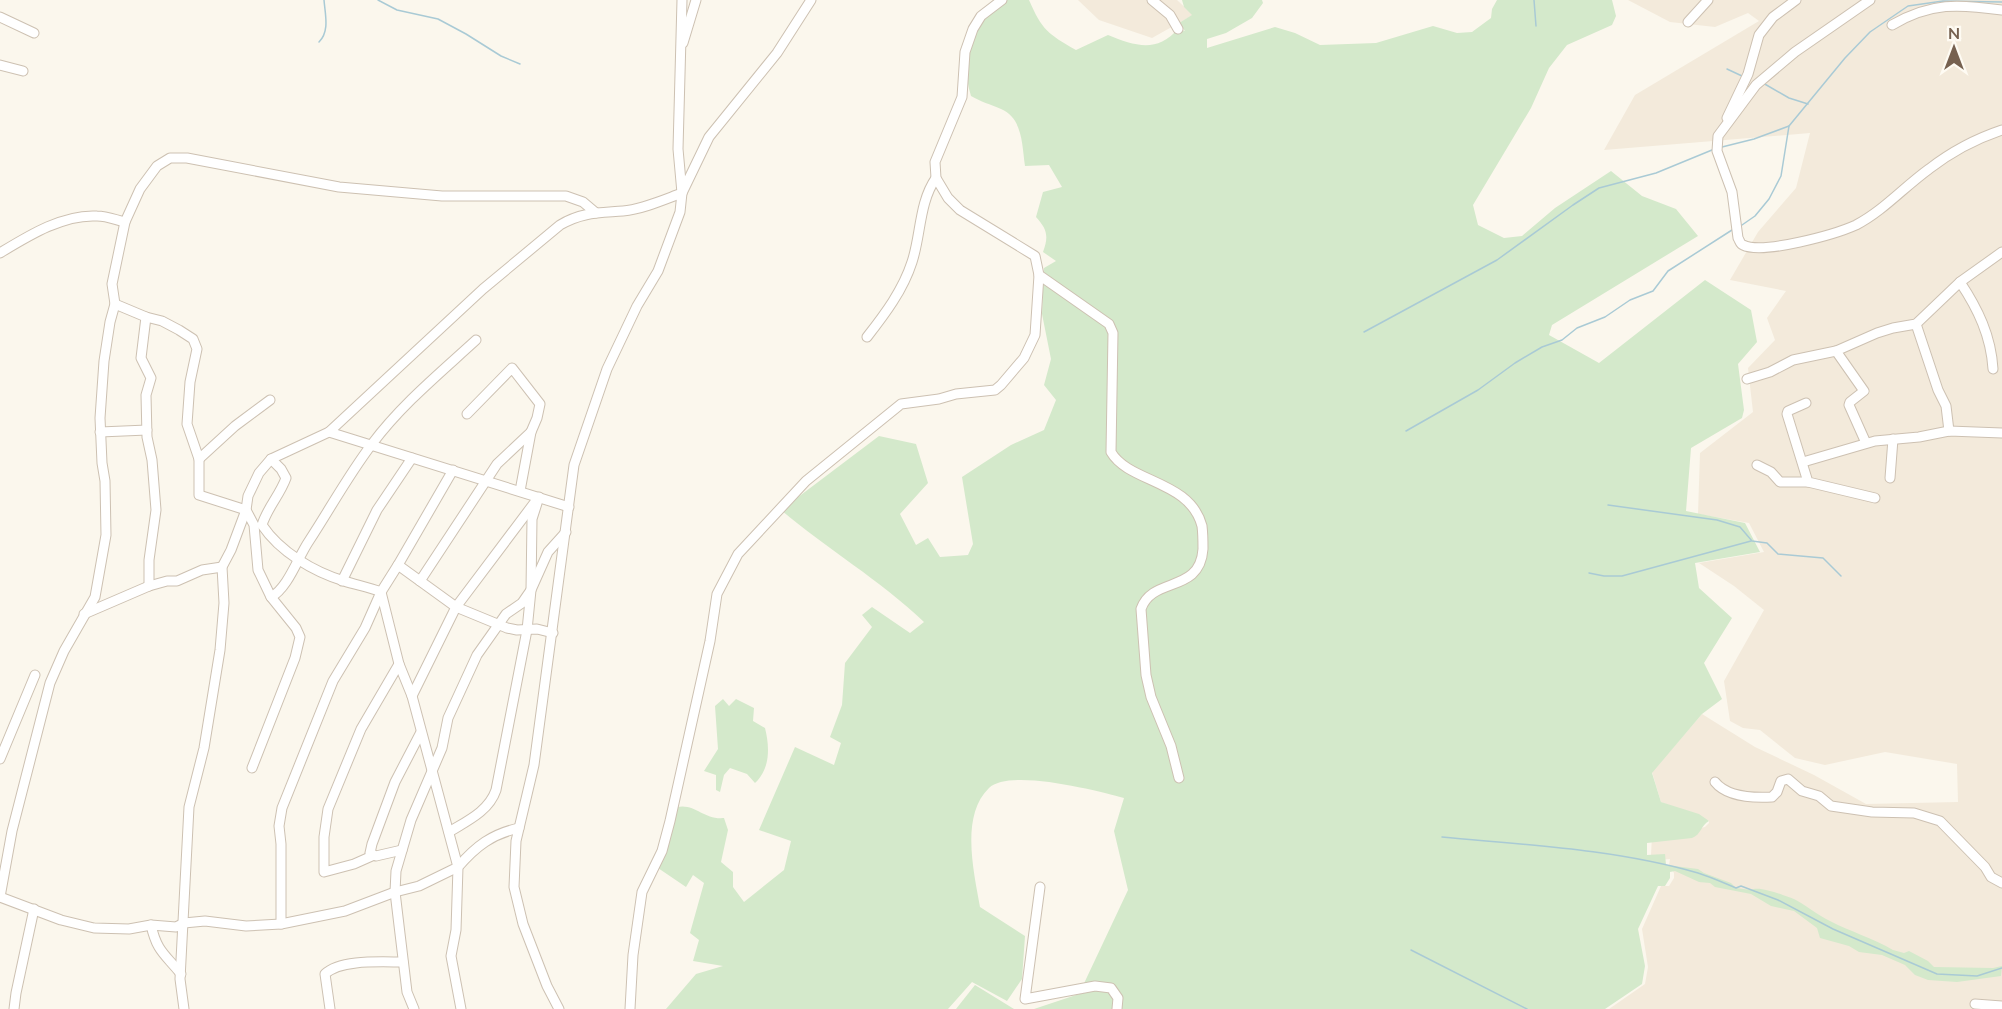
<svg xmlns="http://www.w3.org/2000/svg" width="2002" height="1009" font-family="Mulish,sans-serif">
	<rect width="100%" height="100%" fill="#fbf7ed"/>
	<g fill="#f3eadb">
		<polygon points="1078,0 1177,0 1193,15 1152,38 1099,20"/>
		<polygon points="1628,0 2002,0 2002,1009 1609,1009 1645,984 1648,967 1642,929 1661,886 1669,886 1674,878 1674,873 1669,865 1670,859 1659,860 1651,855 1652,835 1684,832 1705,827 1709,823 1709,821 1661,802 1652,772 1702,714 1755,747 1814,775 1866,804 1958,802 1957,764 1885,752 1825,765 1795,758 1760,730 1743,728 1730,721 1724,681 1764,610 1734,586 1699,563 1764,552 1749,523 1698,514 1700,453 1753,412 1748,368 1775,340 1767,318 1786,291 1730,280 1758,232 1796,188 1810,133 1604,150 1635,95 1759,21 1748,13 1715,27 1670,22"/>
	</g>
	<g fill="#d4e9cb">
		<path d="M994 0H1029C1042 30 1048 34 1076 50L1108 35C1135 46 1157 53 1178 29L1185 31 1179 23 1192 15 1184 7 1182 0H1262L1263 3 1252 18 1226 33 1207 39V48L1275 27 1295 33 1320 45 1376 43 1433 26 1457 33 1472 32 1491 18 1492 9 1497 0H1612L1616 16 1612 25 1567 45 1549 68 1531 108 1473 205 1478 225 1504 238 1522 236 1555 208 1611 171 1642 196 1676 209 1698 236 1552 325 1549 335 1599 363 1705 280 1751 310 1757 342 1738 364 1744 410 1742 418 1691 448 1686 511 1745 523 1760 552 1695 563 1699 588 1732 618 1704 663 1722 699 1702 714 1652 773 1661 802 1699 814 1709 821C1701 825 1701 835 1692 838L1647 843V855L1665 854 1666 865 1698 869 1704 873 1731 883 1736 888 1751 890C1759 885 1785 896 1794 899 1803 903 1819 916 1830 921 1851 932 1873 938 1893 950L1904 953 1909 951 1928 961 1934 967 1993 968 2002 966 2001 976 1957 982 1928 980 1915 975 1905 965 1882 955 1859 952 1849 946 1820 938 1817 928 1794 911 1771 906 1751 894 1715 887 1710 883 1699 882 1675 871 1670 872V878L1665 886H1658L1638 929 1645 966 1642 984 1605 1009H1034L1079 994 1128 890 1114 831 1124 798C1098 791 1010 768 989 788 960 816 974 872 980 907L1025 936 1022 979 1007 1001 972 982 948 1009H666L696 974 723 966 693 961 699 940 690 933 704 883 693 875 686 887 658 868 677 807C695 803 704 820 724 818L728 830 721 862 733 872V887L744 902 784 870 791 841 759 830 795 747 834 765 841 743 830 737 842 705 845 663 872 627 862 615 872 607 910 633 924 622C880 580 827 549 781 510L879 436 916 444 928 483 900 514 916 545 928 538 940 557 968 555 973 544 962 477 1011 445 1044 430 1056 400 1044 385 1051 359 1042 314 1044 268 1056 261 1043 252C1049 236 1047 229 1036 217L1043 192 1062 187 1049 165 1025 166C1022 146 1023 118 1001 109 990 104 981 102 971 96 963 70 967 52 977 27 982 16 985 8 994 0Z"/>
		<path d="M723 699 729 706 736 699 754 708 753 721 765 728C770 748 770 769 755 783L747 774 730 768 724 775 720 792 716 790V775L704 771 718 749 715 706Z"/>
		<polygon points="975,985 1014,1009 956,1009"/>
	</g>
	<g fill="none" stroke-linecap="round" stroke-linejoin="round">
		<g stroke="#a9cad5" stroke-width="1.5">
			<polyline points="378,0 397,10 438,19 466,34 501,56 520,64"/>
			<polyline points="1534,0 1536,26"/>
			<path d="M319 42C330 31 325 14 324 0"/>
			<polyline points="1727,69 1742,76"/>
			<polyline points="1763,83 1789,98 1808,104"/>
			<polyline points="1722,147 1754,139 1789,126"/>
			<polyline points="1742,225 1755,216 1769,199 1781,176 1789,126 1845,58 1870,32 1908,6 1943,1 2002,2"/>
			<polyline points="1364,332 1497,260 1573,205 1599,188 1656,173 1712,150"/>
			<polyline points="1406,431 1478,390 1515,363 1542,347 1562,340 1577,328 1605,317 1630,300 1653,291 1668,271 1732,230"/>
			<polyline points="1608,505 1717,520 1740,527 1752,541 1767,543 1778,554 1823,558 1841,576"/>
			<polyline points="1589,573 1604,576 1622,576 1751,541"/>
			<path d="M1442 837C1527 845 1615 849 1698 873 1711 877 1724 883 1736 888L1741 886 1778 900 1833 929 1937 974 1977 976 2002 968"/>
			<polyline points="1411,950 1527,1009"/>
		</g>
		<defs>
			<g id="minor">
				<path d="M1002 0 981 16 973 29 965 52 962 97 935 162 936 178 948 198 960 210 1035 256 1039 275 1109 324 1113 333 1111 452C1129 483 1190 480 1202 526 1203 534 1203 542 1203 549 1200 594 1152 576 1141 609L1146 675 1151 697 1171 746 1179 778"/>
				<polyline points="1152,0 1170,15 1178,29"/>
				<path d="M1870 0 1795 52 1756 85 1718 136 1717 151 1732 192 1738 238C1740 241 1740 244 1743 245 1763 255 1836 234 1856 225 1883 211 1904 187 1929 169 1951 152 1975 139 2002 130"/>
				<polyline points="0,17 34,33"/>
				<polyline points="1688,22 1708,0"/>
				<path d="M1892 25C1931 2 1959 4 2002 10"/>
				<polyline points="683,43 696,0"/>
				<polyline points="0,65 23,71"/>
				<polyline points="1727,118 1748,74 1759,35 1773,17 1796,0"/>
				<path d="M0 253C28 236 63 214 97 216 107 216 116 220 125 222"/>
				<path d="M1960 282C1978 309 1991 336 1993 369"/>
				<polyline points="115,304 146,317 141,358 151,378 146,395 147,437 152,460 156,510 149,560 149,586"/>
				<polyline points="146,317 162,321 179,330 193,339 197,349 190,382 187,424 199,459 199,495 246,510 254,525 258,570 271,597 296,628 300,637 295,658 252,768"/>
				<polyline points="1916,324 1938,390 1946,406 1949,431"/>
				<path d="M867 337C885 314 903 290 912 262 921 235 919 202 936 178"/>
				<polyline points="1747,379 1770,372 1793,360 1836,351"/>
				<polyline points="1806,403 1788,411 1787,414 1808,482 1875,498"/>
				<polyline points="467,414 512,368 540,404 537,418 531,432 520,491"/>
				<polyline points="100,432 147,430"/>
				<polyline points="329,432 569,507"/>
				<polyline points="1866,443 1849,405 1850,402 1864,391 1836,351 1877,333 1893,328 1916,324 1960,282 2002,252"/>
				<polyline points="199,459 235,426 270,400"/>
				<path d="M271 459 281 469 286 478C280 495 267 508 262 525 280 552 314 572 344 581 356 585 369 587 381 592L398 565 456 607 507 628 517 630 537 629 553 633"/>
				<polyline points="1803,462 1875,441 1919,437 1949,431 2002,433"/>
				<polyline points="1757,465 1771,472 1780,482 1808,482"/>
				<polyline points="1890,478 1893,439"/>
				<polyline points="398,565 453,470"/>
				<polyline points="342,581 377,510 412,458"/>
				<polyline points="420,581 497,464 531,432"/>
				<path d="M271 597C288 588 298 557 309 541 330 509 349 474 372 444 401 405 440 373 476 340"/>
				<polyline points="84,614 149,586 167,581 177,581 202,570 222,567"/>
				<polyline points="412,696 456,607 535,502"/>
				<polyline points="0,759 35,675"/>
				<path d="M1715 782C1727 797 1754 798 1772 797L1777 792 1781 781 1788 779 1802 791 1819 796 1831 806 1872 812 1914 813 1940 821 1985 867 1991 877 2002 883"/>
				<path d="M449 832C467 821 489 811 496 790L527 630 531 590 532 519 539 497"/>
				<polyline points="402,850 376,856 370,853 372,844 395,782 421,732"/>
				<polyline points="372,856 354,864 324,872 324,837 328,809 361,729 399,664"/>
				<polyline points="1040,887 1025,999 1095,986 1111,988 1118,998 1117,1009"/>
				<polyline points="0,897 12,831 50,683 64,651 95,597 106,535 105,481 102,463 100,418 104,361 110,322 115,304 112,284 125,222 140,189 157,166 170,158 187,158 339,187 442,196 566,196 583,202 596,213"/>
				<polyline points="0,897 61,920 94,928 129,929 151,925 176,927 184,923 205,921 246,926 281,924 345,911 395,892 419,886 458,867 412,696 399,664 381,592"/>
				<polyline points="281,924 281,844 279,826 282,808 333,681 365,628 381,592"/>
				<path d="M151 925C157 952 165 954 181 974"/>
				<polyline points="1975,1004 2002,1006"/>
				<polyline points="14,1009 16,993 34,909"/>
				<path d="M184 1009 180 979 189 807 204 748 220 650 224 603 222 567 231 550 246 510 248 496 259 473 271 459 329 432 483 289 560 225C582 212 599 213 623 211 643 209 663 200 682 193L709 137 777 53 811 0"/>
				<path d="M330 1009 325 974C340 959 382 962 403 962"/>
				<polyline points="414,1009 407,992 395,892 396,871 411,820 442,748 448,718 477,655 506,614 522,603 531,590 548,552 566,532"/>
				<path d="M461 1009 451 956 456 930 458 867C476 846 492 834 519 828"/>
				<polyline points="559,1009 547,986 523,924 514,887 516,841 534,765 574,465 607,369 637,306 658,271 680,212 682,193 678,149 682,0"/>
				<polyline points="630,1009 633,955 642,892 662,851 670,821 710,641 717,594 738,554 806,481 901,404 939,399 956,394 995,390 1001,385 1024,358 1035,335 1039,275"/>
			</g>
		</defs>
		<use href="#minor" stroke="#cdc1b2" stroke-width="11"/>
		<use href="#minor" stroke="#fff" stroke-width="9"/>
	</g>
	<g transform="translate(1954 48)" stroke="#fefbf3" stroke-width="4.5" paint-order="stroke">
	<path d="M0-4.5L10 22L0 15L-10 22Z" fill="#766150"/>
	<text y="-9" font-size="16" font-weight="bold" text-anchor="middle" fill="#766150">N</text>
	</g>
</svg>
